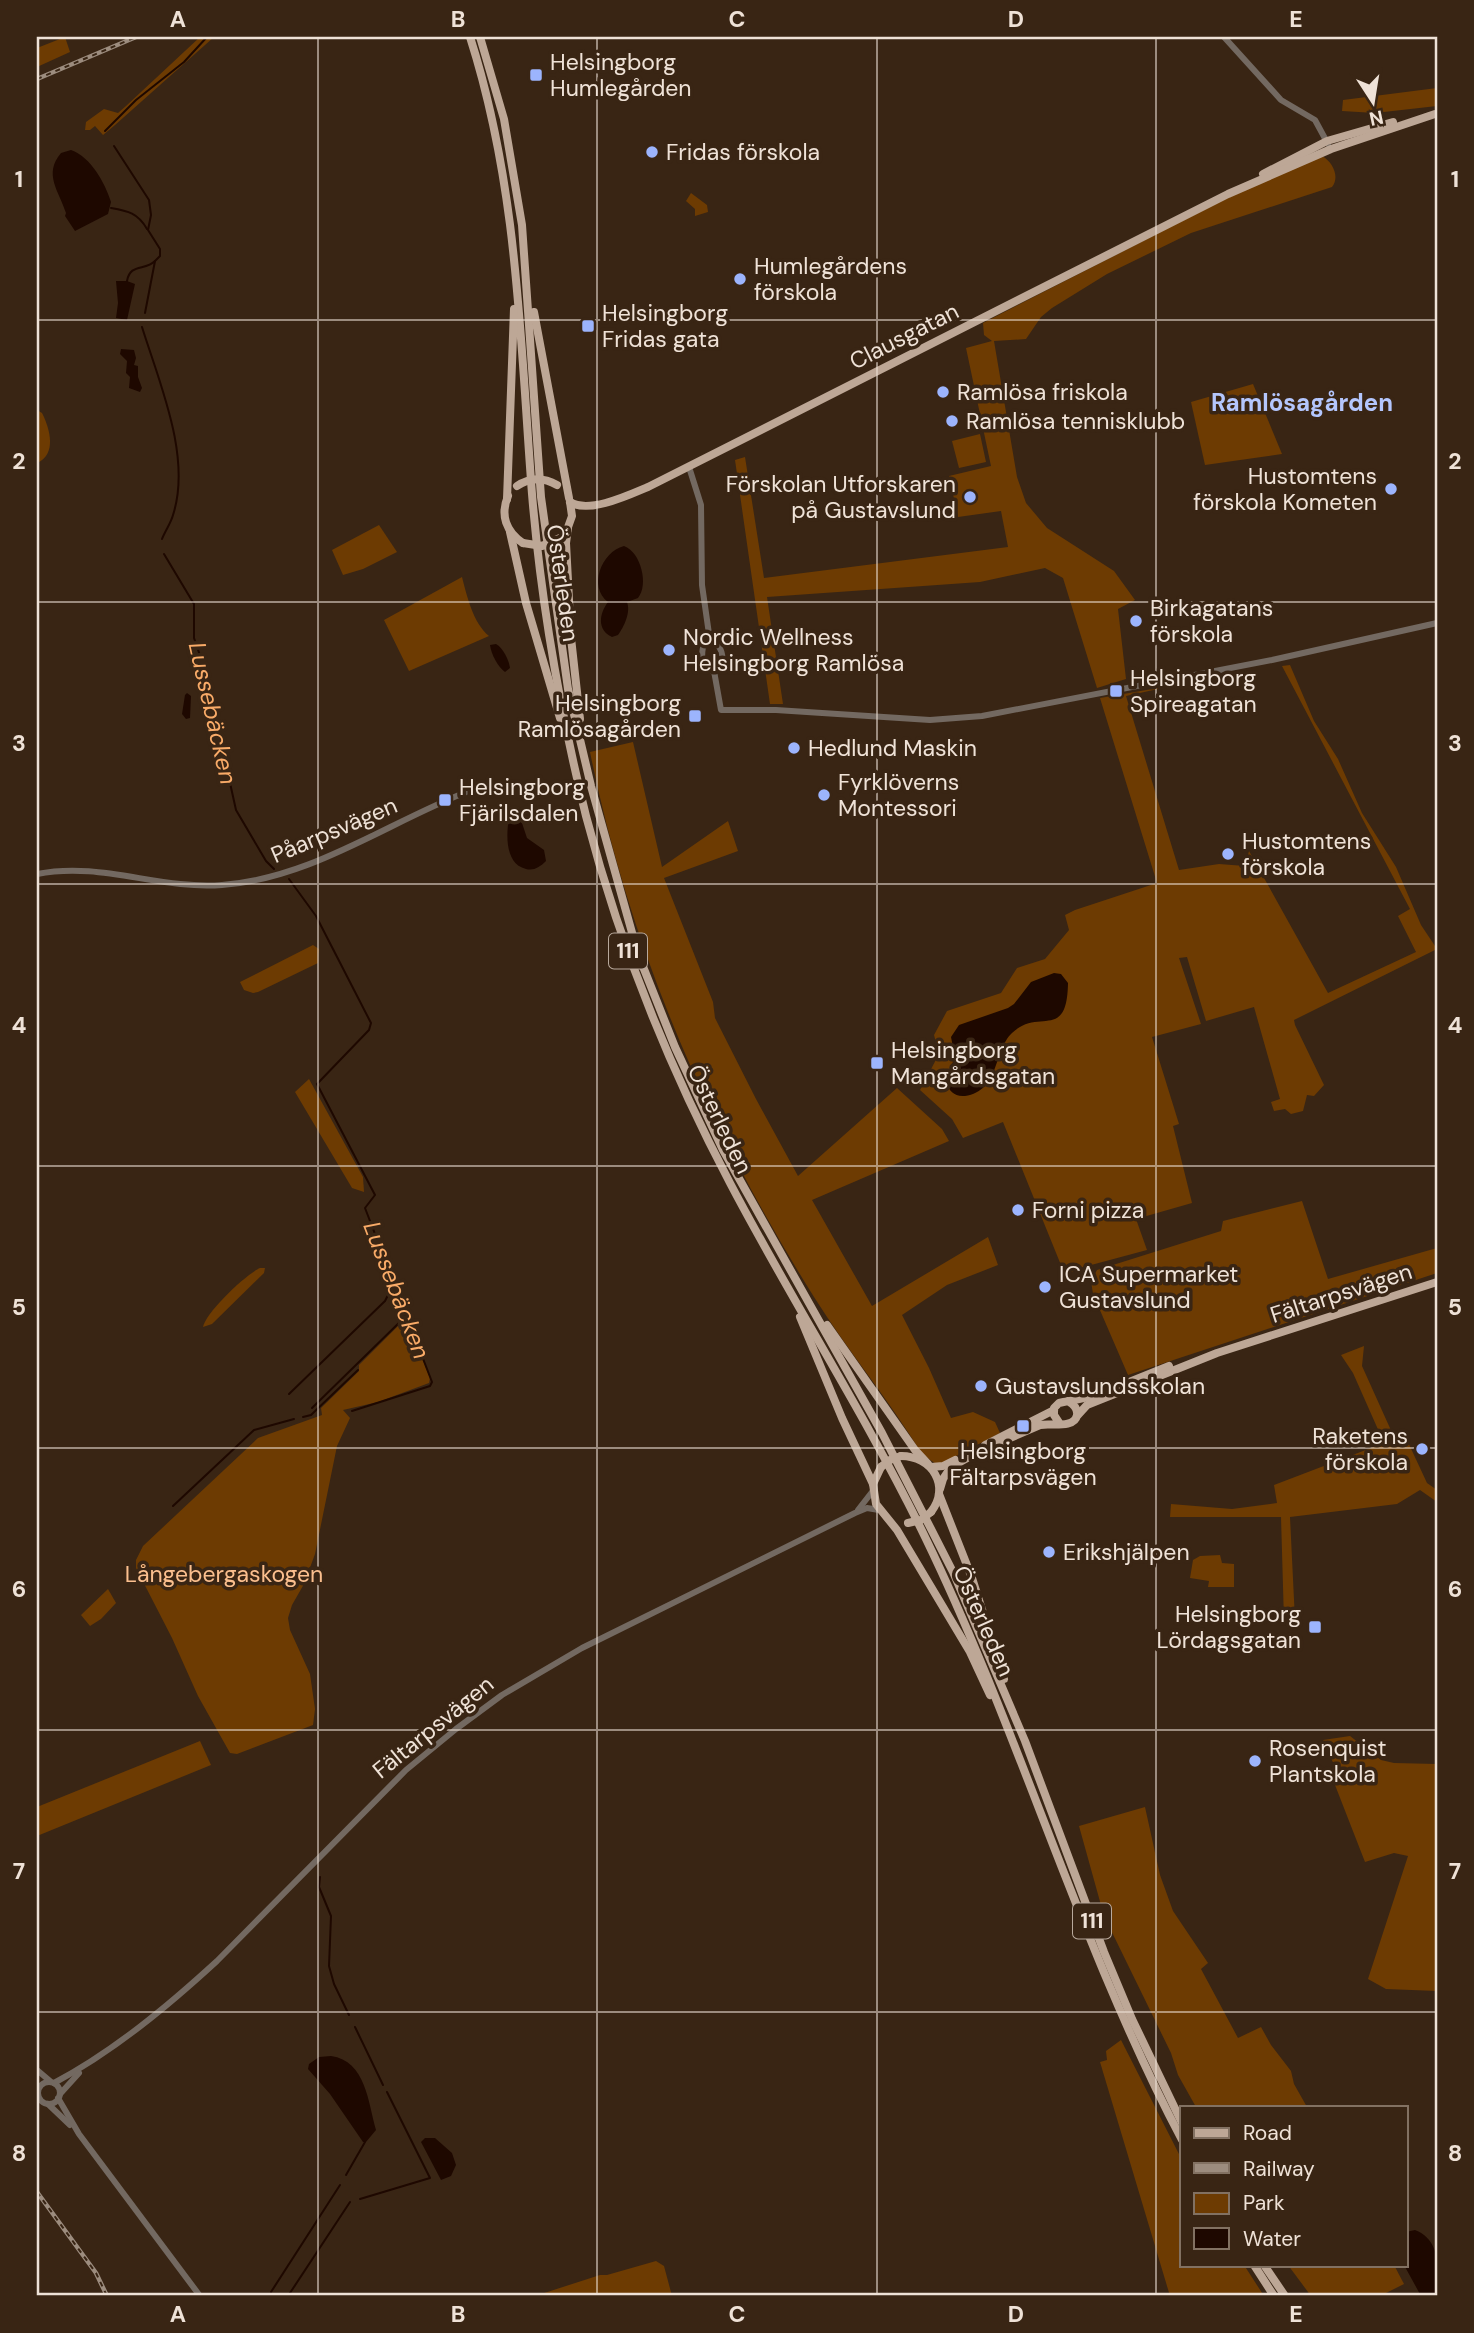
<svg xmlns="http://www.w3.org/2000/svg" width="1474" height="2333" font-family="'DM Sans',sans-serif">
	<rect width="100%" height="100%" fill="#392514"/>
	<g fill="#6d3b02">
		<polygon points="65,37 70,52 37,67 37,48"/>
		<polygon points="200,37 214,37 115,125 103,135 95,126 90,130 85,130 86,122 104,109 118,113 126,106"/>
		<polygon points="1437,88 1437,106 1375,113 1342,111 1343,100"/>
		<path d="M1322 156C1333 162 1340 177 1332 187L1191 233 1107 274 1052 308 1041 317 1026 339 994 341 1017 477 1026 503 1047 528 1114 571 1135 600 1118 609 1126 679 1097 688 1063 578 1045 568 980 582 767 597 783 704H770L735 460 745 457 764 578 1008 547 1001 511 958 517 949 476 991 466 966 348 992 341 984 335 983 323 1221 201Z"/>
		<polygon points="691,193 707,205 708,212 695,216 695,209 686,201"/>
		<polygon points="1253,384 1282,454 1205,465 1191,402"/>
		<path d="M37 410 42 413C50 429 57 454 37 463Z"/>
		<polygon points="980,434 986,462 959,468 952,441"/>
		<polygon points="379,525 397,552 363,569 343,575 332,550"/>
		<path d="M462 577C467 596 473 623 489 636L409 671 384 620Z"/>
		<polygon points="1290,665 1314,721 1338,759 1362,813 1396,867 1421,925 1437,949 1294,1020 1295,1025 1324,1085 1314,1096 1307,1095 1303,1111 1291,1114 1285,1109 1274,1111 1271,1102 1280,1099 1254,1007 1206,1021 1187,957 1179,958 1201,1024 1152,1037 1179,1124 1173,1126 1192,1203 1136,1219 1147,1250 1080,1268 1065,1275 1003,1122 963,1138 952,1119 920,1090 939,1054 934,1035 947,1011 1001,993 1017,968 1045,959 1069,930 1065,915 1075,910 1157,883 1100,698 1187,683 1188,685 1181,684 1126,696 1179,870 1219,864 1245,866 1249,851 1328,993 1416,952 1398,916 1410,909 1282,666"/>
		<path d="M633 742 662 867 728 821 738 851 664 878 713 1002 715 1018 756 1099 798 1176 897 1088 942 1129 949 1141 812 1200 872 1306 988 1237 998 1265 947 1285 902 1315 929 1368 951 1418 973 1412 995 1422 1000 1433 941 1464H936L922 1454C889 1400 848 1351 814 1297 708 1128 630 949 590 752Z"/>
		<polygon points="313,945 319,949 318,963 258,992 253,993 244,990 240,982"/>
		<polygon points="309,1079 363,1177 364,1192 352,1188 295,1092"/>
		<polygon points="1302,1201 1328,1279 1437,1248 1437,1273 1128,1375 1093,1294 1091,1281 1097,1270 1221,1231 1223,1221"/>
		<path d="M260 1268H265L264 1273 212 1324 203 1327C205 1313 246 1274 260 1268Z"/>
		<polygon points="403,1321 407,1321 430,1378 429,1383 378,1402 343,1410 350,1418 337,1446 315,1554 304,1584 292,1605 288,1618 290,1630 310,1674 315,1709 313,1725 237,1754 230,1753 198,1696 172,1638 136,1568 136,1560 143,1546 258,1438 322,1415 321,1408 359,1371 359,1365"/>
		<polygon points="1364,1346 1362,1366 1394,1437 1407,1440 1427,1483 1437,1490 1437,1502 1420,1490 1397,1504 1290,1517 1295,1620 1284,1621 1281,1517 1170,1517 1171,1504 1232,1509 1277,1503 1274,1485 1384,1443 1353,1373 1341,1355"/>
		<polygon points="1220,1555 1222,1563 1234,1564 1234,1587 1208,1587 1209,1581 1190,1578 1193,1560 1200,1556"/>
		<polygon points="108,1589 116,1603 101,1619 90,1626 81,1615"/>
		<polygon points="1350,1736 1381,1760 1394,1763 1437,1764 1437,1991 1386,1989 1368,1979 1408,1856 1394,1853 1365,1862 1335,1785 1334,1781 1339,1776 1323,1740"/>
		<polygon points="200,1741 211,1765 37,1836 37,1807"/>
		<polygon points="1145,1807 1160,1875 1173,1911 1208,1963 1201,1969 1238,2038 1261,2027 1271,2045 1291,2071 1294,2084 1307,2107 1196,2107 1178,2075 1171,2053 1104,1916 1079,1826"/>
		<polygon points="1121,2040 1182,2160 1182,2265 1244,2265 1264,2296 1170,2296 1100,2062 1107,2060 1106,2051"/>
		<polygon points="656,2261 664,2266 672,2296 535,2296 600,2275 607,2275"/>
		<polygon points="1288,2265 1394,2265 1404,2284 1380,2296 1311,2296"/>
	</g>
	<g fill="#1e0800">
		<path d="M71 150C91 157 105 183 111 202L108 214 75 231 65 216 66 213C59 191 43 174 61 153Z"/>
		<polygon points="116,281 127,281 135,284 127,320 116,318 118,303"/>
		<polygon points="121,349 134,350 136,358 134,365 138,366 138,377 142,388 140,392 129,388 130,377 126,373 127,361 120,354"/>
		<path d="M624 546C641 552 649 585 638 598L627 602C631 612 624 627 618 635L612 637C597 630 599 614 608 602 588 587 601 552 624 546Z"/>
		<path d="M496 644C503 648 509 660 510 668L505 672C498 667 491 654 490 645Z"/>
		<polygon points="187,693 191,696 190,718 186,719 182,714 185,695"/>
		<path d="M514 815 520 817 527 838 544 850 546 861C540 867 534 871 526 869 505 864 506 835 509 818Z"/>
		<path d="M1054 973 1061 974 1068 983C1067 1042 1039 1007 1012 1033 993 1051 1000 1091 965 1096 954 1097 950 1091 945 1082L955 1057 951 1037 959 1025 1008 1008 1014 1004 1031 982Z"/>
		<path d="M331 2056C366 2061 368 2102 376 2130L366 2142H363L330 2094 308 2069 309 2064 319 2057Z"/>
		<polygon points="425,2138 435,2138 452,2153 456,2165 451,2176 441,2180 421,2142"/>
		<path d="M1415 2230C1443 2241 1437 2271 1437 2296H1421L1404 2265 1406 2232Z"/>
	</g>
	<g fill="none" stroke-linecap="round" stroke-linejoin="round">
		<g stroke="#1e0800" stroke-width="2">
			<polyline points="105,131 136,100 184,62 207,37"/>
			<polyline points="114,146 149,200 151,215 148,230 160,249 160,256 155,261 145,313"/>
			<path d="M111 208C128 211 138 213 147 229"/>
			<path d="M127 281C130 263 145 271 155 261"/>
			<path d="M142 327C159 382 192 457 173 515 171 523 165 531 162 539"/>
			<polyline points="164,554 194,604 194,638 205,670 236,810 266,861 274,869"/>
			<polyline points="289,879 316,916 371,1023 369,1030 317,1084 375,1195 365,1208 432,1382 430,1386 352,1411"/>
			<polyline points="289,1394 385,1301 394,1283"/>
			<polyline points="312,1408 406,1316"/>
			<polyline points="303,1417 311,1415 358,1370"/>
			<polyline points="173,1506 254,1430 294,1419"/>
			<polyline points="320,1877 319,1887 331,1916 329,1966 334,1984 349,2015"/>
			<polyline points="355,2027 383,2085"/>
			<polyline points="346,2175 365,2142"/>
			<polyline points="360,2199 430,2178 387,2092"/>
			<polyline points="271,2292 340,2185"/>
			<polyline points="288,2296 350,2202"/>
		</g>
		<g stroke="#736961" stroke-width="6">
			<polyline points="1224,37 1281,100 1315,120 1328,144"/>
			<polyline points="689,467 701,505 702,585 710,641"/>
			<path d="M710 641 718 645C724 654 725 665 714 671"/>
			<path d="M710 641 703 647C701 658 702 669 714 671"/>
			<polyline points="714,671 721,710 776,710 930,720 982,716 1272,660 1437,623"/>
			<path d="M37 874C101 861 159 890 222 885 314 878 389 821 474 789"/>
			<polyline points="858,1510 872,1492"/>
			<polyline points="37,2070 50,2081"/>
			<circle cx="49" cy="2093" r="11"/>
			<path d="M54 2083C114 2051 168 2006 217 1961L406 1770 456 1729 502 1695 582 1648 855 1513 867 1508 879 1510"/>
			<polyline points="60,2094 79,2073"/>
			<polyline points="58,2098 79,2134 200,2296"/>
			<polyline points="48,2104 70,2125"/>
		</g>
		<g stroke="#bda796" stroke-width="8">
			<path d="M470 37C518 187 520 338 532 494 541 602 560 711 586 816 619 943 669 1067 730 1183 793 1303 867 1417 926 1539 1021 1735 1080 1947 1182 2140"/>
			<polyline points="480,37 504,119 522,225 541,497 568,689 591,786 638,954 675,1047 723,1150 882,1433 953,1572 1025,1741 1104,1952 1132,2019 1182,2123"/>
			<polyline points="1263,174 1327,141 1393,122"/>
			<polyline points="534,312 569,498"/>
			<path d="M508 496C500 515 506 532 523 543"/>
			<polyline points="507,499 514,309"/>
			<path d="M570 502C589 514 629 495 648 487L1228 194 1331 149 1435 114"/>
			<polyline points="568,528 566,543 571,638 580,719"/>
			<polyline points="567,530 572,516 570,502"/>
			<polyline points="510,532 526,603 560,718"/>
			<polyline points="800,1317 842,1418 873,1484"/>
			<polyline points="827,1325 915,1450 928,1464"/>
			<polyline points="1070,1401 1097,1395 1169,1366"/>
			<polyline points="1077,1416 1087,1405 1217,1353 1437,1282"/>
			<polyline points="985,1445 1054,1410"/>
			<path d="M901 1456C932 1456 951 1486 931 1512"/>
			<polyline points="881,1467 873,1484 876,1504 897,1530 970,1652 990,1695"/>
			<polyline points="931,1467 943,1466 955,1460"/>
			<path d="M940 1489 943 1479 951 1467 978 1452 1040 1425C1050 1423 1075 1429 1077 1415 1078 1409 1073 1404 1068 1401L1059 1403 1054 1408V1415L1060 1424"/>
			<polyline points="939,1494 972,1578 1004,1679"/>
			<polyline points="1254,2265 1274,2296"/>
			<polyline points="1264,2265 1285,2296"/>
		</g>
		<defs>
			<g id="rail">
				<polyline points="37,79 136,37"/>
				<polyline points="37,2192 96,2273 107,2296"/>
			</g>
		</defs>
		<use href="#rail" stroke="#9c8c7e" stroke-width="4.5"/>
		<use href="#rail" stroke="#392514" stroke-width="2" stroke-dasharray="5" stroke-linecap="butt"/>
		<g stroke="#bda796" stroke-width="8">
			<path d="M517 486C530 477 543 477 557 485"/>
			<polyline points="523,543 542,546 560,538"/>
			<polyline points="881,1467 890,1460 901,1456"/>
			<polyline points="908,1523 921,1520 931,1512"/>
		</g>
	</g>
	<path fill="none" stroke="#efe2d7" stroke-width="2" stroke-opacity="0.55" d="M318 37V2296M597 37V2296M877 37V2296M1156 37V2296M37 320H1437M37 602H1437M37 884H1437M37 1166H1437M37 1448H1437M37 1730H1437M37 2012H1437"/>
	<g fill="#9cb4fd" stroke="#392514" stroke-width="2.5">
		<rect x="529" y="68" width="14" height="14" rx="3.5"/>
		<circle cx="652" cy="152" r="7"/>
		<circle cx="740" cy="279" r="7"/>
		<rect x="581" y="319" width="14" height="14" rx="3.5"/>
		<circle cx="943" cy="392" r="7"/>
		<circle cx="952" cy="421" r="7"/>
		<circle cx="1391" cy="489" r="7"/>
		<circle cx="970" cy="497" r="7"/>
		<circle cx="1136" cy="621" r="7"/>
		<circle cx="669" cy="650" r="7"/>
		<rect x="1109" y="684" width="14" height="14" rx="3.5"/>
		<rect x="688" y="709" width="14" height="14" rx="3.5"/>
		<circle cx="794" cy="748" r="7"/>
		<circle cx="824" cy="795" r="7"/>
		<rect x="438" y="793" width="14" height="14" rx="3.5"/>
		<circle cx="1228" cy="854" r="7"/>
		<rect x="870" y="1056" width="14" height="14" rx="3.5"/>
		<circle cx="1018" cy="1210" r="7"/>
		<circle cx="1045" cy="1287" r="7"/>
		<circle cx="981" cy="1386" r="7"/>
		<rect x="1016" y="1419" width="14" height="14" rx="3.5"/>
		<circle cx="1422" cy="1449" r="7"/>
		<circle cx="1049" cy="1552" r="7"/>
		<rect x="1308" y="1620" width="14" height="14" rx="3.5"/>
		<circle cx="1255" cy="1761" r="7"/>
	</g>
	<g text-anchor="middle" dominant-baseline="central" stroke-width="7" stroke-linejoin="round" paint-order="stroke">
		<g fill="#392514" stroke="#b8a99c" stroke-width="2">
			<rect x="609" y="933.5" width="38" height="35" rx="5"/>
			<rect x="1073" y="1903.5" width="38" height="35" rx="5"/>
		</g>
		<g font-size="21" font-weight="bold" fill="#efe2d7">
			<text x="628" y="951">111</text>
			<text x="1092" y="1921">111</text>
		</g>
		<g font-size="23" fill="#efe2d7" stroke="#392514" text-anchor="start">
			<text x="550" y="62">Helsingborg<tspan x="550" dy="26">Humlegården</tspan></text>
			<text x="666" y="152">Fridas förskola</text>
			<text x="754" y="266">Humlegårdens<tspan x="754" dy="26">förskola</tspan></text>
			<text x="602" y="313">Helsingborg<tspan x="602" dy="26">Fridas gata</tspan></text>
			<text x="957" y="392">Ramlösa friskola</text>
			<text x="966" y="421">Ramlösa tennisklubb</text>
			<text x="1377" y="476" text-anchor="end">Hustomtens<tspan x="1377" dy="26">förskola Kometen</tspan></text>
			<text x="956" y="484" text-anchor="end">Förskolan Utforskaren<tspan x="956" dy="26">på Gustavslund</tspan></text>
			<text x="1150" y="608">Birkagatans<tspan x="1150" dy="26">förskola</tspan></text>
			<text x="683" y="637">Nordic Wellness<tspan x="683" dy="26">Helsingborg Ramlösa</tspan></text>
			<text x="1130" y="678">Helsingborg<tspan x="1130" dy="26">Spireagatan</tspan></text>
			<text x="681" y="703" text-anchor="end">Helsingborg<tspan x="681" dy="26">Ramlösagården</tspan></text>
			<text x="808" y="748">Hedlund Maskin</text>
			<text x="838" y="782">Fyrklöverns<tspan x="838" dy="26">Montessori</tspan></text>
			<text x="459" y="787">Helsingborg<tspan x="459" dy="26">Fjärilsdalen</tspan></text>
			<text x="1242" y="841">Hustomtens<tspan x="1242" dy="26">förskola</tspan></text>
			<text x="891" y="1050">Helsingborg<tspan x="891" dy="26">Mangårdsgatan</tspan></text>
			<text x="1032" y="1210">Forni pizza</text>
			<text x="1059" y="1274">ICA Supermarket<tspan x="1059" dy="26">Gustavslund</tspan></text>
			<text x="995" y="1386">Gustavslundsskolan</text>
			<text x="1408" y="1436" text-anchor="end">Raketens<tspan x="1408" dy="26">förskola</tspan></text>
			<text x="1023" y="1451" text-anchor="middle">Helsingborg<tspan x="1023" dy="26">Fältarpsvägen</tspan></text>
			<text x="1063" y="1552">Erikshjälpen</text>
			<text x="1301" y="1614" text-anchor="end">Helsingborg<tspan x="1301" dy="26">Lördagsgatan</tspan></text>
			<text x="1269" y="1748">Rosenquist<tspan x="1269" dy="26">Plantskola</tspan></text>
		</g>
		<g font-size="23" fill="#efe2d7" stroke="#392514">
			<text transform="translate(904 336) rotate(-27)">Clausgatan</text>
			<text transform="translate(563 583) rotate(82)">Österleden</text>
			<text transform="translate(334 830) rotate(-23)">Påarpsvägen</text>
			<text transform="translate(720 1119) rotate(64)">Österleden</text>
			<text transform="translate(1341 1293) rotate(-18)">Fältarpsvägen</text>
			<text transform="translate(984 1621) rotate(66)">Österleden</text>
			<text transform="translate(433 1727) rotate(-39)">Fältarpsvägen</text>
		</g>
		<g font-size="23" fill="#fbbf8e" stroke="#392514">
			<text x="224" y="1574">Långebergaskogen</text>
		</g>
		<g font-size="24" font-weight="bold" fill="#b4c6fd" stroke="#392514">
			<text x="1302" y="402">Ramlösagården</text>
		</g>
		<g font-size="24" font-style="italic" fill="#f9ab68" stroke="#392514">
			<text transform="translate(213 713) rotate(77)">Lussebäcken</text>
			<text transform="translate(397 1290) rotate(69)">Lussebäcken</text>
		</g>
	</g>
	<rect width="1474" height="2333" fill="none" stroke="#392514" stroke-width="77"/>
	<rect x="1180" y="2106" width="228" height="161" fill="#392514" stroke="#827162" stroke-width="2"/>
	<rect x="1194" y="2128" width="35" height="10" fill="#bda796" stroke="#827162" stroke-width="2"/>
	<text x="1243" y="2140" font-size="21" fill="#efe2d7">Road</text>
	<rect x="1194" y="2163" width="35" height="10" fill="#9c8c7e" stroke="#827162" stroke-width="2"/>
	<text x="1243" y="2176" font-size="21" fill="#efe2d7">Railway</text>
	<rect x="1194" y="2193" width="35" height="21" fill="#6d3b02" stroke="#827162" stroke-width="2"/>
	<text x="1243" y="2210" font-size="21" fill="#efe2d7">Park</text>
	<rect x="1194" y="2228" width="35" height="21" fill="#1e0800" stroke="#827162" stroke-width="2"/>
	<text x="1243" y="2246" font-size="21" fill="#efe2d7">Water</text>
	<g transform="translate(1373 102) rotate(168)" stroke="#392514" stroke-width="5" paint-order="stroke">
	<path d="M0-5L12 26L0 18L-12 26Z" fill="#efe2d7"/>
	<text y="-10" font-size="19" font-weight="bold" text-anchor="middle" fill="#efe2d7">N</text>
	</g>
	<rect x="38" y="38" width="1398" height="2256" fill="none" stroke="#efe2d7" stroke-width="2.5"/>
	<g font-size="23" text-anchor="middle" font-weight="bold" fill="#efe2d7">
		<text x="178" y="27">A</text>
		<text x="458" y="27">B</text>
		<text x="737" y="27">C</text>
		<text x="1016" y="27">D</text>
		<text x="1296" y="27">E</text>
		<text x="19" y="187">1</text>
		<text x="1455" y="187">1</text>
		<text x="19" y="469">2</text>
		<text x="1455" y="469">2</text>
		<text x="19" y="751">3</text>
		<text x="1455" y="751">3</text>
		<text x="19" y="1033">4</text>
		<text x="1455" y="1033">4</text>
		<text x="19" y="1315">5</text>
		<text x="1455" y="1315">5</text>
		<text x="19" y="1597">6</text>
		<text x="1455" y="1597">6</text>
		<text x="19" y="1879">7</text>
		<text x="1455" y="1879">7</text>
		<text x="19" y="2161">8</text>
		<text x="1455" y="2161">8</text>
		<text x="178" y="2322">A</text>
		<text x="458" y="2322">B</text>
		<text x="737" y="2322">C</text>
		<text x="1016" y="2322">D</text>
		<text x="1296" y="2322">E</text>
	</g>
</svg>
